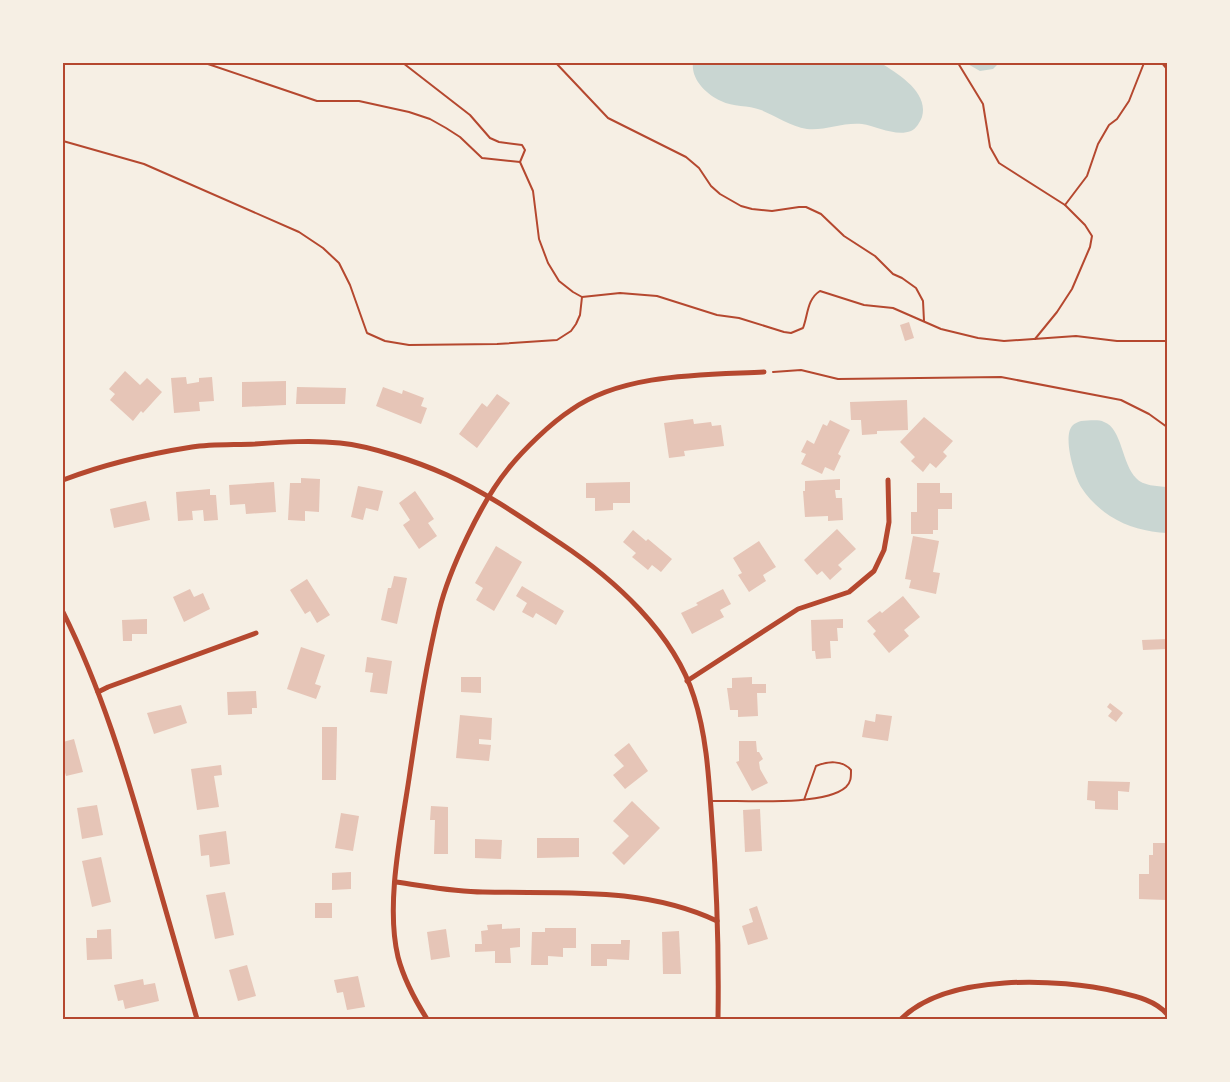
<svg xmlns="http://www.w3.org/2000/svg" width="1230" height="1082" font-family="'Fira Sans',sans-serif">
	<rect width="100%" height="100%" fill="#f6efe4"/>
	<g fill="#c9d6d2">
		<path d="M693 63H881C898 74 929 92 922 117 920 122 916 129 911 131 896 137 876 126 862 124 843 122 825 131 807 129 790 126 776 116 761 110 748 105 733 107 721 101 706 94 691 79 693 63Z"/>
		<polygon points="966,63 999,63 993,69 980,71"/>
		<path d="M1081 421C1088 421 1098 419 1104 422 1122 428 1122 465 1136 478 1143 486 1157 486 1167 487V533C1147 532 1127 527 1110 516 1099 509 1088 498 1081 487 1074 475 1062 435 1073 425 1075 423 1078 422 1081 421Z"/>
	</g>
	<g fill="#e6c5b7">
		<polygon points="909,322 914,338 905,341 900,325"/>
		<polygon points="125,371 140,385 147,378 162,392 143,413 141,411 133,421 110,400 115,394 109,389"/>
		<polygon points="186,377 187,384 199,382 199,378 212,377 214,401 199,402 200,411 174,413 171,378"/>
		<polygon points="286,381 286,405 242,407 242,382"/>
		<polygon points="297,387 346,388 345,404 296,404"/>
		<polygon points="383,387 402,394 403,390 424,398 421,406 427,408 421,424 376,406"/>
		<polygon points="497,394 510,403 477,448 459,434 482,403 487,407"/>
		<polygon points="907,400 908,430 877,431 877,434 862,435 861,420 851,420 850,402"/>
		<polygon points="924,417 953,441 943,452 947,456 936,468 930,463 923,472 911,461 915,457 900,442"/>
		<polygon points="693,419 694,424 711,422 712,426 721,425 724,446 684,451 685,456 669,458 664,423"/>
		<polygon points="830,420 850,430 838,454 841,456 834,471 825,467 822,474 801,464 806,454 801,452 807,440 814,444 823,424 827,426"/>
		<polygon points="301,478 320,479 319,512 305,511 305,521 288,520 290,483 301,483"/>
		<polygon points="840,479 840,490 835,490 836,498 842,498 843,520 828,521 828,516 805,517 803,491 805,491 805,481"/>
		<polygon points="274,482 276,512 246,514 245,504 230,505 229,485"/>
		<polygon points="630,482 630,503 613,503 613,510 595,511 595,498 586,498 586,483"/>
		<polygon points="917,483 940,483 940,493 952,493 952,509 938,509 938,530 933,530 933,534 911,534 911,512 917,512"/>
		<polygon points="358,486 383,491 378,511 366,508 363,520 351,517"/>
		<polygon points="210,489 210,495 216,495 218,520 204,521 203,510 192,511 193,520 178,521 176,492"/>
		<polygon points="415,491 434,519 428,523 437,536 419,549 403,525 410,520 399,503"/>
		<polygon points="146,501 150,520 114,528 110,509"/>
		<polygon points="837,529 856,549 838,565 842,569 830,580 822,571 817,575 804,560"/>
		<polygon points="633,530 646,541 648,539 672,559 661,572 652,565 648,570 632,557 636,553 623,542"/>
		<polygon points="913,536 939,541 933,572 940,573 936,594 909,588 911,580 905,579"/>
		<polygon points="759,541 776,567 763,575 766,581 749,592 738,575 742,573 733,558"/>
		<polygon points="496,546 522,562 494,611 476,600 483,588 475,583"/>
		<polygon points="394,576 407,578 397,624 381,620 388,588 391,588"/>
		<polygon points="307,579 330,615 317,623 310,611 305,614 290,590"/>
		<polygon points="522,586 564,611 556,625 536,613 533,618 522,612 527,603 516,596"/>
		<polygon points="190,589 194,597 203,593 210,609 184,622 173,597"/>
		<polygon points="723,589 731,604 720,610 724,617 692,634 681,613 698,605 696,603"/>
		<polygon points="903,596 920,617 904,630 909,636 889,653 873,634 876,631 867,621 880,611 882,613"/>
		<polygon points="147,619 147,634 132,634 132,641 123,641 122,620"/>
		<polygon points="843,619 843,628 837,628 838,641 830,641 831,658 816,659 815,651 812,651 811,620"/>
		<polygon points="1167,639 1167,649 1143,650 1142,640"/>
		<polygon points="301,647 325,655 315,684 321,686 316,699 287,689"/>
		<polygon points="367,657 392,661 387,694 370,692 373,673 365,672"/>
		<polygon points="461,677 481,677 481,693 461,692"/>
		<polygon points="752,677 752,684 766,684 766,693 757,693 758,716 738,717 738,710 730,710 727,688 732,688 732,678"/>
		<polygon points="256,691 257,708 252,708 252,714 228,715 227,692"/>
		<polygon points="1110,703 1123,713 1116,722 1108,716 1112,711 1107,707"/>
		<polygon points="181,705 187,723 154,734 147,713"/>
		<polygon points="876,714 892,716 888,741 862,737 865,720 875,722"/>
		<polygon points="460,715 492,718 491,740 479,739 479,744 491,745 489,761 456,758"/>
		<polygon points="322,727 337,727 336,780 322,780"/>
		<polygon points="74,739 83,772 66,776 63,765 63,742"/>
		<polygon points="739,741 756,741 757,752 759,752 763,759 759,762 760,769 768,783 752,791 736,762 739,761"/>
		<polygon points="629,743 648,771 625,789 613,775 624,766 614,755"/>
		<polygon points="221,765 222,775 214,776 219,807 197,810 191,769"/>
		<polygon points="1088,781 1130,782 1129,792 1118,791 1118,810 1095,809 1095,801 1087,800"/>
		<polygon points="632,801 660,828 624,865 612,853 629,836 613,821"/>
		<polygon points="97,805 103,835 82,839 77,808"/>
		<polygon points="431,806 448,807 448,854 434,854 435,820 430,820"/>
		<polygon points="760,809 762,851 745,852 743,810"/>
		<polygon points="341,813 359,816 353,851 335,848"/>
		<polygon points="226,831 230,864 210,867 209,855 201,856 199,835"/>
		<polygon points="537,838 579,838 579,857 537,858"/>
		<polygon points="475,839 502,840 501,859 475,858"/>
		<polygon points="1153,843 1167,843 1166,900 1139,899 1139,874 1149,874 1149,855 1153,855"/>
		<polygon points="101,857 111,902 92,907 82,861"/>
		<polygon points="351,872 351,889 332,890 332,873"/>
		<polygon points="225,892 234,935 215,939 206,895"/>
		<rect x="315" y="903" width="17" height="15"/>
		<polygon points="757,906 768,939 748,945 742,926 753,922 749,909"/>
		<polygon points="502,924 502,929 520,928 520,947 510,948 511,963 495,963 495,951 475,952 475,944 482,944 481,931 488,930 487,925"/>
		<polygon points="545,928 576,928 576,948 563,948 563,957 548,956 548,965 531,965 532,932 545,932"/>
		<polygon points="111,929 112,959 87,960 86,938 97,938 97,930"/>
		<polygon points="446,929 450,957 431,960 427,932"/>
		<polygon points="679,931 681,974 663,974 662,932"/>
		<polygon points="621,940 630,940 629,960 607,959 607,966 591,966 591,944 621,944"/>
		<polygon points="247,965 256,996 238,1001 229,970"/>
		<polygon points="358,976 365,1007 347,1010 343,992 337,993 334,980"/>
		<polygon points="143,979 144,985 155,983 159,1001 125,1009 123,1000 118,1001 114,985"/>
	</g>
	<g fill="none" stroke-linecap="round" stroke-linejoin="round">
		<g stroke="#b5482f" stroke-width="2">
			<path d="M205 63 317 101H359L409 112 430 119 446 128 460 137 482 158 520 162 533 191 539 239 548 263 559 281 573 292 582 297 620 293 657 296 717 315 739 318 784 332 791 333 803 328C808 315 807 299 820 291L864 305 893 308 941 329 978 338 1004 341 1076 336 1117 341H1167"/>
			<polyline points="403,63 470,115 490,138 499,142 522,145 525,150 520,162"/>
			<polyline points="556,63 608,118 686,157 699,168 711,186 720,194 741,206 752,209 772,211 799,207 806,207 821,214 844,236 875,256 893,274 902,278 916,288 923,301 924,321"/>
			<polyline points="958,63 983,104 990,147 999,163 1065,205 1085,225 1092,236 1090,247 1072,289 1057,312 1035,339"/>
			<polyline points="1162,63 1167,69"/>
			<polyline points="63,141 144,164 299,232 323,248 339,263 350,285 367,333 385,341 409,345 497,344 557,340 571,331 576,324 580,315 582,297"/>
			<polyline points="1065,205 1087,176 1098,144 1109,125 1117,119 1129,101 1144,63"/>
			<polyline points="773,372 801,370 838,379 1001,377 1121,400 1149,414 1167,427"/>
		</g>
		<path stroke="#b5482f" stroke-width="2" d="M711 801C741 800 824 807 846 787 851 782 851 778 851 770 842 760 828 761 816 766L804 800"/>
		<g stroke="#b5482f" stroke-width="5">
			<path d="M63 480C105 464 148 454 192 447 212 444 234 445 255 444 283 442 312 440 340 443 371 446 418 462 447 475 487 493 524 519 560 543 614 579 674 633 694 697 707 737 709 781 712 823 717 888 719 953 718 1019"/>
			<path d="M63 612C101 688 126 771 149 852 165 908 181 964 197 1019"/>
			<polyline points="687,681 798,609 849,592 874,571 884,550 889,522 888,480"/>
			<polyline points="98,692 108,687 256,633"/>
			<path d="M396 882C425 886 454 892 483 892 563 894 642 886 717 921"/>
			<path d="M427 1019C415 1000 404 980 398 957 385 903 402 828 410 772 418 719 426 664 439 611 449 570 481 502 508 469 523 450 551 423 571 410 623 373 703 375 764 372"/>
			<path d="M901 1019C947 973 1059 978 1118 992 1135 996 1155 1000 1167 1014"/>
		</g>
	</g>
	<rect width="1230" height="1082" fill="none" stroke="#f6efe4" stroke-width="129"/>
	<rect x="64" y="64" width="1102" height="954" fill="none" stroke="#b5482f" stroke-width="2"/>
</svg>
